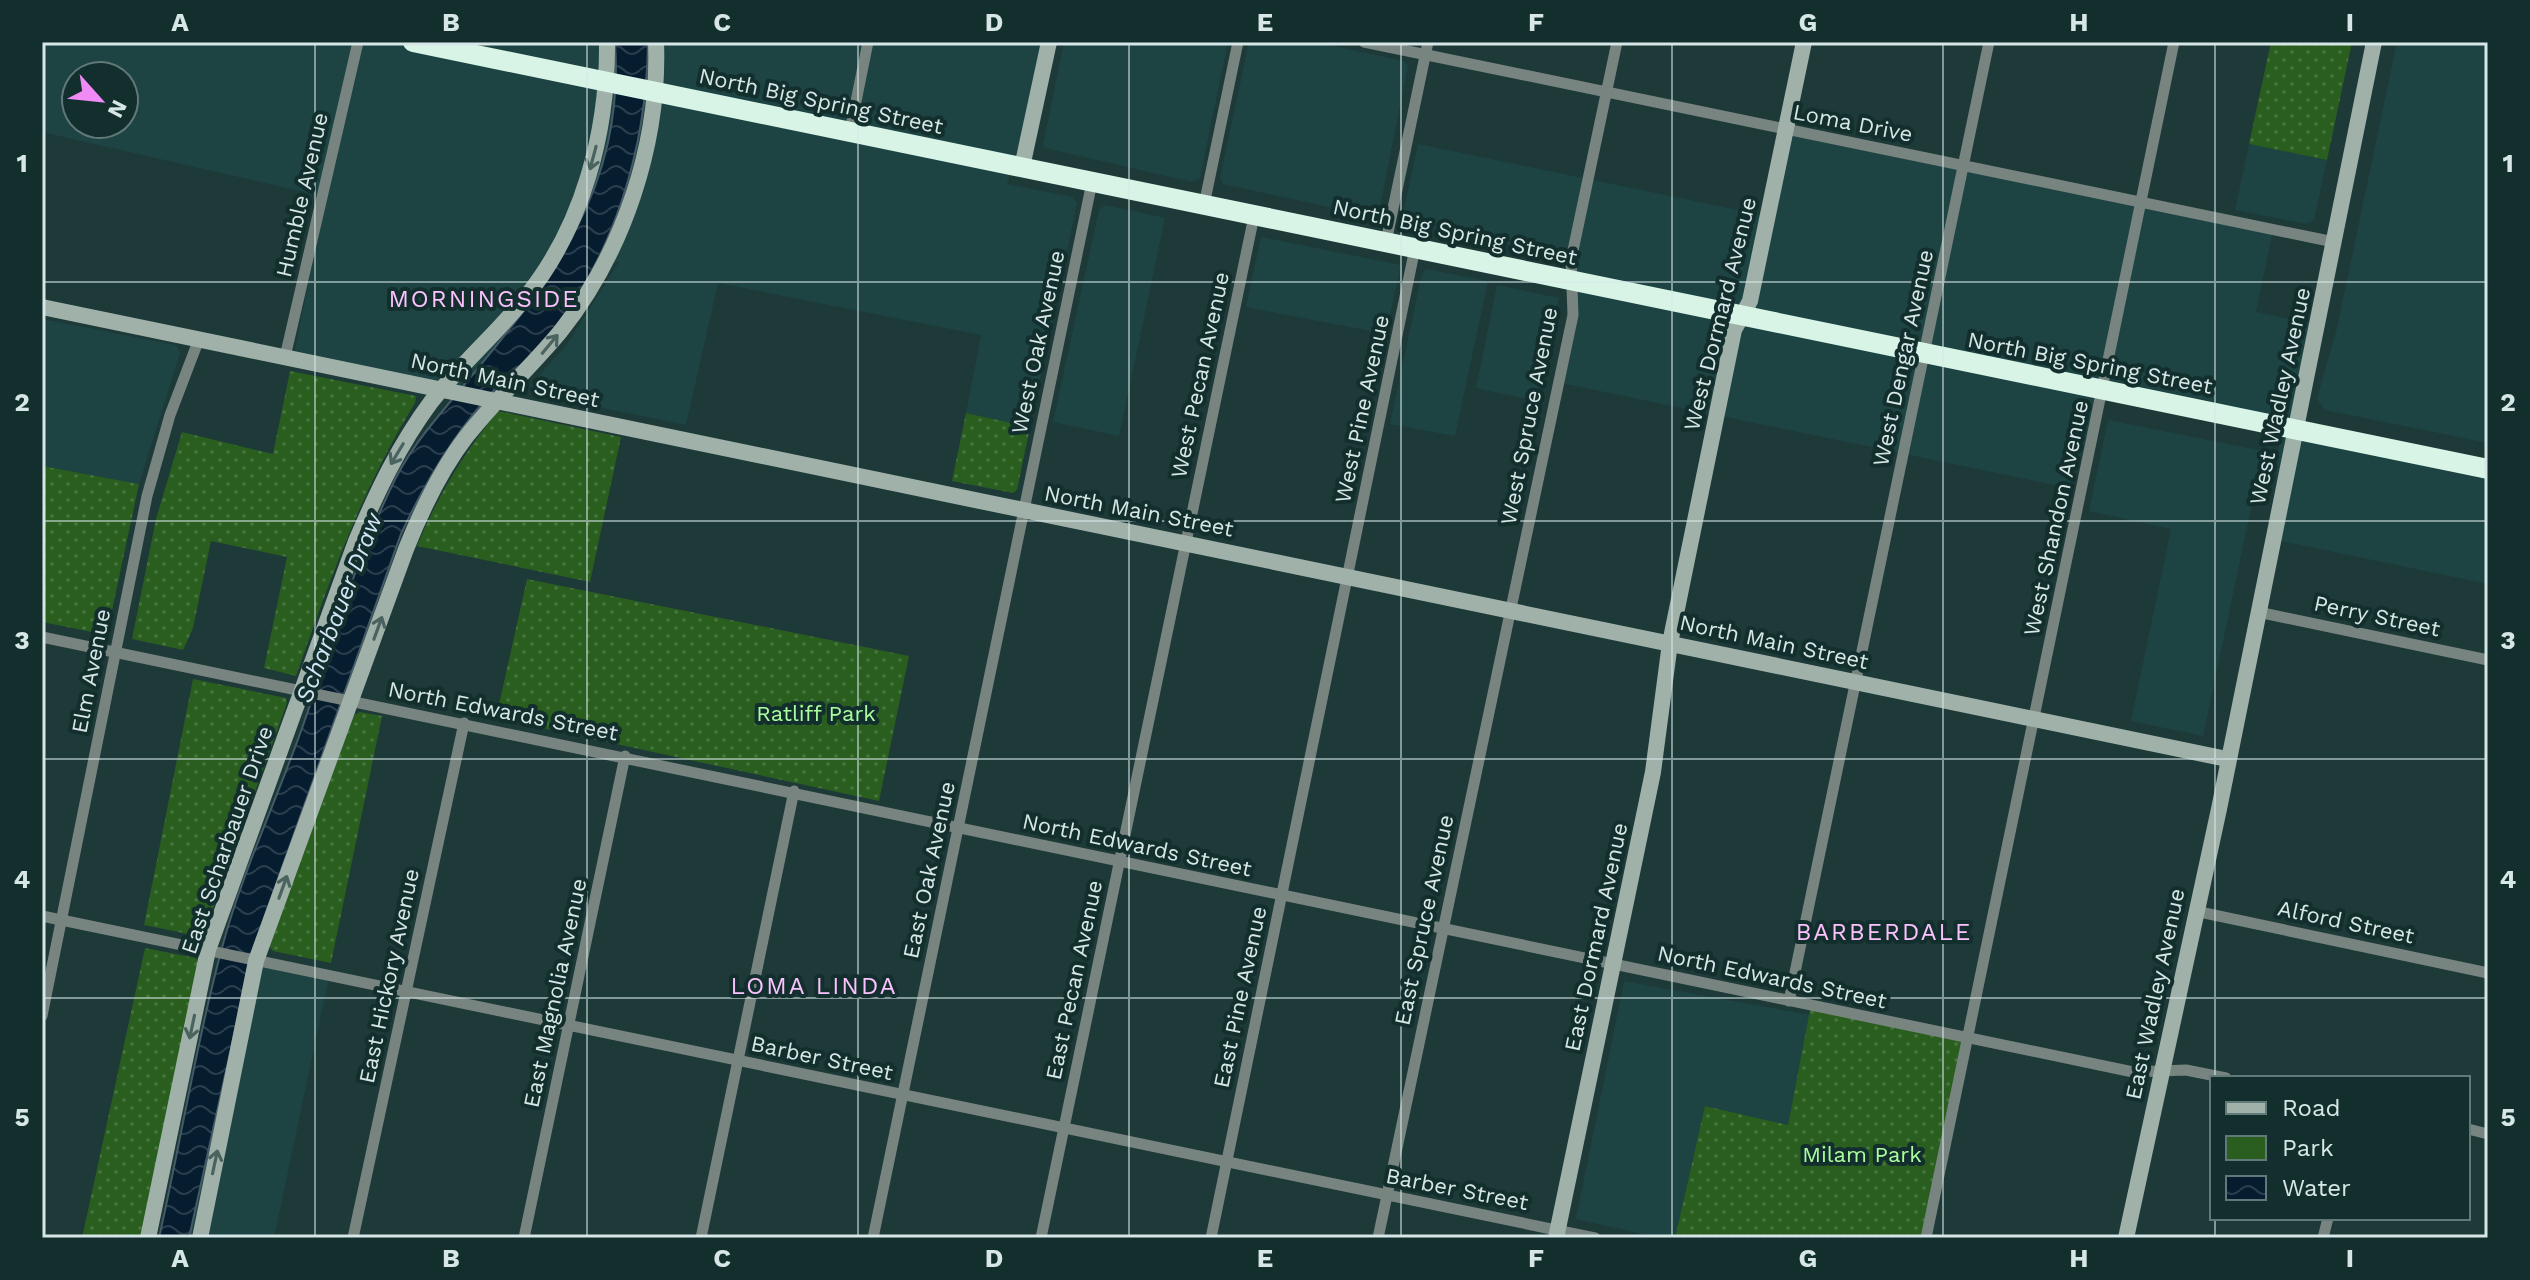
<svg xmlns="http://www.w3.org/2000/svg" width="2530" height="1280" font-family="'Work Sans',sans-serif">
	<defs>
		<pattern id="green-dots" width="8" height="8" patternUnits="userSpaceOnUse" patternTransform="scale(2)"><rect width="8" height="8" fill="#295e1f"/><path d="M2 2h.1M6 6h.1" fill="none" stroke="#477540" stroke-width="1.8" stroke-linecap="round"/></pattern>
		<pattern id="water-waves" width="16" height="10" patternUnits="userSpaceOnUse" patternTransform="scale(2)"><rect width="16" height="10" fill="#061d30"/><path d="M0 5q4-4 8 0t8 0" fill="none" stroke="#2a3e4e"/></pattern>
	</defs>
	<rect width="100%" height="100%" fill="#1d3938"/>
	<g fill="#1d4443" fill-rule="evenodd">
		<path d="M42 42H1049L1007 184 1072 197 1077 203 1030 427 966 413 981 335 718 283 686 425 533 394 531 384 565 347 619 262 572 271 468 394 293 359 326 197 42 132ZM76 76H124V124H76Z"/>
		<polygon points="1064,42 1228,42 1200,178 1192,182 1045,148 1043,145"/>
		<polygon points="1249,42 1314,42 1404,61 1408,66 1379,212 1375,217 1223,184 1220,178"/>
		<polygon points="2397,42 2488,42 2488,443 2325,410 2317,399 2337,328"/>
		<polygon points="1785,129 2273,230 2256,312 2316,324 2295,429 2488,469 2488,584 2271,539 2280,435 2103,389 2069,488 1556,382 1577,278 1555,254 1406,223 1402,218 1418,144 1767,216"/>
		<polygon points="2249,144 2327,160 2314,220 2307,224 2235,210"/>
		<polygon points="1105,205 1165,218 1119,436 1053,422 1099,210"/>
		<polygon points="1261,237 1401,265 1386,334 1246,307"/>
		<polygon points="1427,269 1488,281 1455,436 1390,424 1422,273"/>
		<polygon points="1497,285 1559,298 1537,401 1476,388"/>
		<polygon points="42,319 176,345 180,353 139,484 42,466"/>
		<polygon points="2108,420 2263,451 2203,736 2131,721 2171,529 2089,511"/>
		<polygon points="233,957 329,977 274,1238 171,1238"/>
		<polygon points="1624,981 1810,1015 1788,1125 1705,1106 1675,1238 1660,1238 1576,1219"/>
	</g>
	<g fill="url(#green-dots)">
		<polygon points="2271,42 2352,42 2327,160 2249,144"/>
		<path d="M290 371 416 396 415 403C360 493 331 577 296 676L264 668 287 557 211 541 193 628 183 650 132 639 156 519 182 432 273 454Z"/>
		<path d="M498 411 621 437 590 582 417 546C438 495 463 454 498 411Z"/>
		<polygon points="966,413 1030,427 1017,490 1013,493 952,481"/>
		<polygon points="42,466 139,484 108,629 102,634 42,622"/>
		<polygon points="527,579 909,656 879,801 496,718"/>
		<polygon points="193,679 286,698 287,703 206,928 198,936 144,925"/>
		<polygon points="360,712 382,716 331,963 273,951 269,946 354,715"/>
		<polygon points="145,948 196,958 200,966 143,1238 82,1238"/>
		<polygon points="1811,1005 1967,1038 1926,1238 1675,1238 1705,1106 1788,1125"/>
	</g>
	<path fill="url(#water-waves)" stroke="#455a67" stroke-width="2" d="M615 42H648C647 147 614 259 545 341 530 358 513 371 497 387 456 430 426 480 401 534L253 949 189 1238H159C181 1140 197 1040 223 944 245 863 284 785 310 705 334 633 357 559 390 490 408 449 437 418 465 384 552 279 625 188 615 42Z"/>
	<g fill="none" stroke-linecap="round" stroke-linejoin="round">
		<g stroke="#78847f" stroke-width="11">
			<polyline points="1364,42 2334,242"/>
			<polyline points="850,131 868,42"/>
			<polyline points="1204,205 1238,42"/>
			<polyline points="1386,242 1428,42"/>
			<polyline points="285,357 358,42"/>
			<polyline points="2258,612 2488,660"/>
			<polyline points="42,637 2133,1072 2186,1070 2226,1078"/>
			<polyline points="2195,911 2488,973"/>
			<polyline points="42,916 1595,1238"/>
			<polyline points="1789,1001 1989,42"/>
			<polyline points="42,1016 147,496 170,415 199,339"/>
			<polyline points="2468,1129 2488,1134"/>
			<polyline points="353,1238 464,723"/>
			<polyline points="524,1238 625,756"/>
			<polyline points="701,1238 794,791"/>
			<polyline points="873,1238 1092,182"/>
			<polyline points="1041,1238 1254,216"/>
			<polyline points="1211,1238 1415,248"/>
			<polyline points="1378,1238 1573,315 1571,260 1617,42"/>
			<polyline points="1926,1238 2174,42"/>
			<polyline points="2323,1238 2328,1218"/>
		</g>
		<g stroke="#9fb1a9" stroke-width="16">
			<polyline points="1022,167 1049,42"/>
			<polyline points="42,307 2227,759"/>
			<path d="M148 1238 208 950 356 541C377 492 399 445 431 402 460 365 496 334 525 298 583 227 608 131 607 42"/>
			<path d="M200 1238 256 961 406 549C422 509 440 471 466 437 495 400 530 368 560 332 623 253 660 144 656 42"/>
			<polyline points="1556,1238 1653,772 1670,643 1734,330 1750,301 1804,42"/>
			<polyline points="2126,1238 2219,809 2374,42"/>
		</g>
		<polyline stroke="#d7f4e7" stroke-width="20" points="413,42 2488,469"/>
	</g>
	<defs><path id="oneway-shaft" d="M-6 0H5M1.5-3L5.5 0L1.5 3" fill="none" stroke-width="1.6" stroke-linecap="round" stroke-linejoin="round" transform="scale(2)"/></defs>
	<g stroke="#4a635f">
		<use href="#oneway-shaft" transform="translate(593 158) rotate(105)"/>
		<use href="#oneway-shaft" transform="translate(550 344) rotate(-50)"/>
		<use href="#oneway-shaft" transform="translate(397 454) rotate(121)"/>
		<use href="#oneway-shaft" transform="translate(378 628) rotate(-70)"/>
		<use href="#oneway-shaft" transform="translate(283 887) rotate(-70)"/>
		<use href="#oneway-shaft" transform="translate(192 1027) rotate(102)"/>
		<use href="#oneway-shaft" transform="translate(215 1162) rotate(-78)"/>
	</g>
	<path fill="none" stroke="#d7e7e7" stroke-width="2" stroke-opacity="0.55" d="M315 42V1238M587 42V1238M858 42V1238M1129 42V1238M1401 42V1238M1672 42V1238M1943 42V1238M2215 42V1078M42 282H2488M42 521H2488M42 759H2488M42 998H2488M2215 1218V1238"/>
	<g text-anchor="middle" dominant-baseline="central" stroke-width="8" stroke-linejoin="round" paint-order="stroke">
		<g font-size="22" fill="#d7e7e7" stroke="#122f2e">
			<text transform="translate(821 101) rotate(12)">North Big Spring Street</text>
			<text transform="translate(1853 123) rotate(11)">Loma Drive</text>
			<text transform="translate(302 195) rotate(-77)">Humble Avenue</text>
			<text transform="translate(1455 232) rotate(12)">North Big Spring Street</text>
			<text transform="translate(1720 314) rotate(-76)">West Dormard Avenue</text>
			<text transform="translate(1038 342) rotate(-78)">West Oak Avenue</text>
			<text transform="translate(1903 358) rotate(-78)">West Dengar Avenue</text>
			<text transform="translate(2090 363) rotate(11)">North Big Spring Street</text>
			<text transform="translate(1200 375) rotate(-78)">West Pecan Avenue</text>
			<text transform="translate(505 380) rotate(12)">North Main Street</text>
			<text transform="translate(2280 396) rotate(-78)">West Wadley Avenue</text>
			<text transform="translate(1362 409) rotate(-78)">West Pine Avenue</text>
			<text transform="translate(1529 416) rotate(-79)">West Spruce Avenue</text>
			<text transform="translate(1139 511) rotate(11)">North Main Street</text>
			<text transform="translate(2056 518) rotate(-78)">West Shandon Avenue</text>
			<text transform="translate(2377 616) rotate(12)">Perry Street</text>
			<text transform="translate(1774 642) rotate(12)">North Main Street</text>
			<text transform="translate(91 671) rotate(-79)">Elm Avenue</text>
			<text transform="translate(503 711) rotate(11)">North Edwards Street</text>
			<text transform="translate(227 840) rotate(-71)">East Scharbauer Drive</text>
			<text transform="translate(1137 845) rotate(12)">North Edwards Street</text>
			<text transform="translate(929 870) rotate(-78)">East Oak Avenue</text>
			<text transform="translate(1424 920) rotate(-78)">East Spruce Avenue</text>
			<text transform="translate(2346 922) rotate(12)">Alford Street</text>
			<text transform="translate(1596 937) rotate(-78)">East Dormard Avenue</text>
			<text transform="translate(389 976) rotate(-78)">East Hickory Avenue</text>
			<text transform="translate(1772 977) rotate(12)">North Edwards Street</text>
			<text transform="translate(1074 980) rotate(-78)">East Pecan Avenue</text>
			<text transform="translate(555 993) rotate(-78)">East Magnolia Avenue</text>
			<text transform="translate(2155 994) rotate(-78)">East Wadley Avenue</text>
			<text transform="translate(1240 997) rotate(-78)">East Pine Avenue</text>
			<text transform="translate(822 1058) rotate(12)">Barber Street</text>
			<text transform="translate(1457 1189) rotate(11)">Barber Street</text>
		</g>
		<g font-size="22" fill="#acfc9d" stroke="#122f2e">
			<text x="816" y="713">Ratliff Park</text>
			<text x="1862" y="1154">Milam Park</text>
		</g>
		<g font-size="24" letter-spacing="2" fill="#fbc2fd" stroke="#122f2e">
			<text x="484" y="299">MORNINGSIDE</text>
			<text x="1884" y="932">BARBERDALE</text>
			<text x="814" y="986">LOMA LINDA</text>
		</g>
		<g font-size="24" font-style="italic" fill="#d3e5f5" stroke="#122f2e">
			<text transform="translate(339 608) rotate(-69)">Scharbauer Draw</text>
		</g>
	</g>
	<rect width="2530" height="1280" fill="none" stroke="#122f2e" stroke-width="88"/>
	<rect x="2210" y="1076" width="260" height="144" fill="#122f2e" stroke="#617978" stroke-width="2"/>
	<rect x="2226" y="1102" width="40" height="12" fill="#9fb1a9" stroke="#617978" stroke-width="2"/>
	<text x="2282" y="1116" font-size="24" fill="#d7e7e7">Road</text>
	<rect x="2226" y="1136" width="40" height="24" fill="#295e1f" stroke="#617978" stroke-width="2"/>
	<text x="2282" y="1156" font-size="24" fill="#d7e7e7">Park</text>
	<rect x="2226" y="1176" width="40" height="24" fill="url(#water-waves)" stroke="#617978" stroke-width="2"/>
	<text x="2282" y="1196" font-size="24" fill="#d7e7e7">Water</text>
	<g transform="translate(100 100) rotate(117)"><circle r="38" fill="#122f2e" stroke="#617978" stroke-width="2"/>
	<path d="M0-6L14 30L0 20L-14 30Z" fill="#f08bf6"/>
	<text y="-12" font-size="22" font-weight="bold" text-anchor="middle" fill="#d7e7e7">N</text>
	</g>
	<rect x="44" y="44" width="2442" height="1192" fill="none" stroke="#d7e7e7" stroke-width="3"/>
	<g font-size="26" text-anchor="middle" font-weight="bold" fill="#d7e7e7">
		<text x="180" y="31">A</text>
		<text x="451" y="31">B</text>
		<text x="722" y="31">C</text>
		<text x="994" y="31">D</text>
		<text x="1265" y="31">E</text>
		<text x="1536" y="31">F</text>
		<text x="1808" y="31">G</text>
		<text x="2079" y="31">H</text>
		<text x="2350" y="31">I</text>
		<text x="22" y="172">1</text>
		<text x="2508" y="172">1</text>
		<text x="22" y="411">2</text>
		<text x="2508" y="411">2</text>
		<text x="22" y="649">3</text>
		<text x="2508" y="649">3</text>
		<text x="22" y="888">4</text>
		<text x="2508" y="888">4</text>
		<text x="22" y="1126">5</text>
		<text x="2508" y="1126">5</text>
		<text x="180" y="1267">A</text>
		<text x="451" y="1267">B</text>
		<text x="722" y="1267">C</text>
		<text x="994" y="1267">D</text>
		<text x="1265" y="1267">E</text>
		<text x="1536" y="1267">F</text>
		<text x="1808" y="1267">G</text>
		<text x="2079" y="1267">H</text>
		<text x="2350" y="1267">I</text>
	</g>
</svg>
